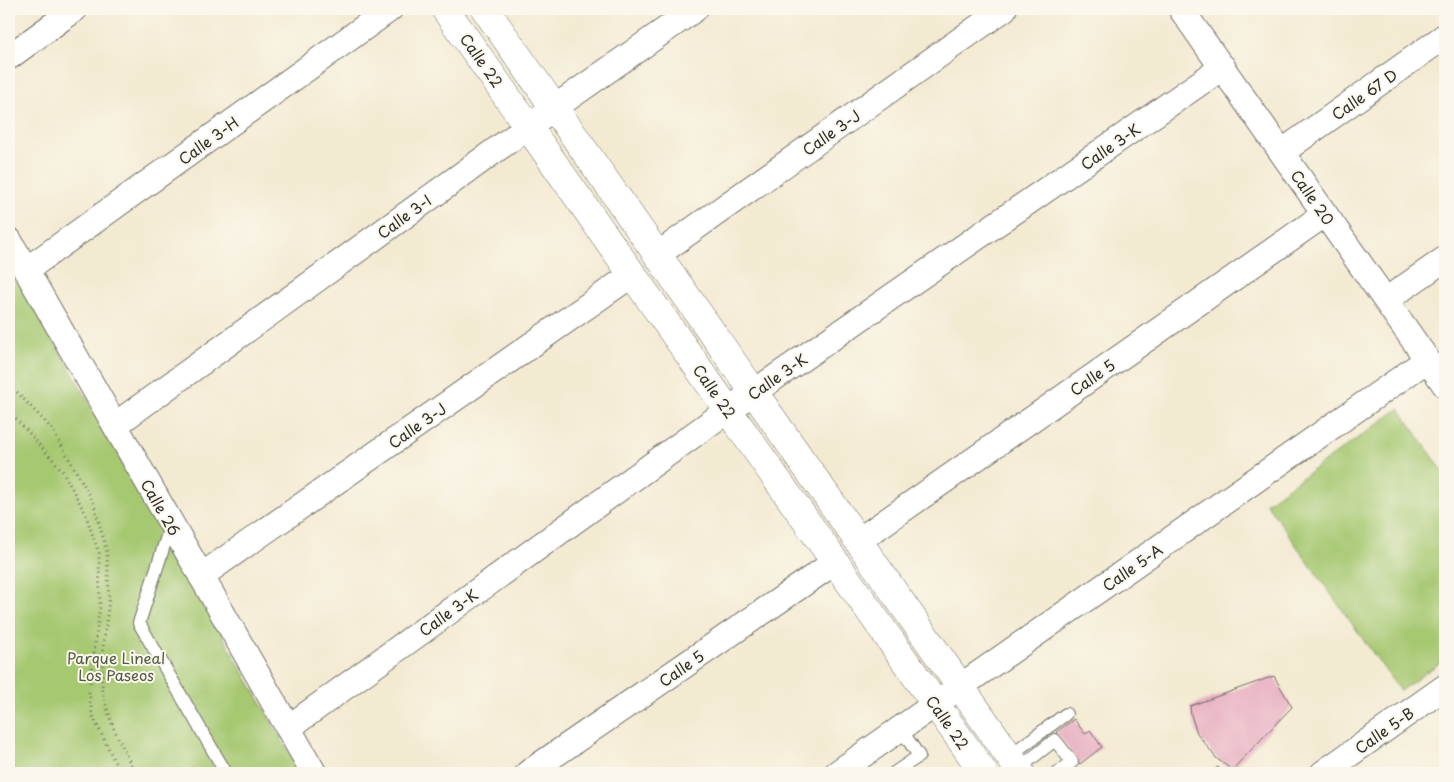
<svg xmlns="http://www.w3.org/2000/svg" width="1454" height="782" font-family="'Playpen Sans',sans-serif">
	<rect width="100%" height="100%" fill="#fbf7ec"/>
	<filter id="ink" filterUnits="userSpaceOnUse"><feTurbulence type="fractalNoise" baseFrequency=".02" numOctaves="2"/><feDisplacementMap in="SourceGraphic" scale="10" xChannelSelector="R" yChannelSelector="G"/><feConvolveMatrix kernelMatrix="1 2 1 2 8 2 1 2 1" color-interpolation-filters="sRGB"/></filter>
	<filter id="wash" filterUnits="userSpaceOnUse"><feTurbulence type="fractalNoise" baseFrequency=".0096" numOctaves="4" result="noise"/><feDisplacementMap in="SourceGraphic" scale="20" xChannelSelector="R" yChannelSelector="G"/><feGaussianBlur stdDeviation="1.12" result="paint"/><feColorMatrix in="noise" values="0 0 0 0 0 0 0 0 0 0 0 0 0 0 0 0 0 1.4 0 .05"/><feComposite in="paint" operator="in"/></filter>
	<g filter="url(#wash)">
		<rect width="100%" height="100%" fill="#f3ead2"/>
		<g fill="#a6c871" stroke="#687a4e">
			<polygon points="9,262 301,773 9,773"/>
			<polygon points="1399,409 1445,474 1445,659 1400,691 1266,503"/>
		</g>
		<g id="blocks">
			<g fill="#e8b1c2">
				<polygon points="1274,676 1292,707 1232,770 1216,758 1197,733 1191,715 1190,706"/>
				<polygon points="1074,719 1085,734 1090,730 1102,747 1080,764 1056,732"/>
				<polygon points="1218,767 1223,773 1209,773"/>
			</g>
		</g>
	</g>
	<g filter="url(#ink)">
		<use href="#blocks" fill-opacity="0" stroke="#716e65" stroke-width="1"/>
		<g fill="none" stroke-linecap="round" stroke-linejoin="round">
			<defs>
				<g id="lane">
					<polyline points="171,524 139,623 226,773"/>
					<polyline points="1009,756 1066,714"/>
					<polyline points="1018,769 1055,740 1072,762 1058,773"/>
					<polyline points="894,773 919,756 900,728"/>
				</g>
				<g id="street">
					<polyline points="1181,9 1445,385"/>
					<polyline points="9,57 75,9"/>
					<polyline points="1282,152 1445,36"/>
					<polyline points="9,240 314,773"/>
					<polyline points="657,255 1004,9"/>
					<polyline points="26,270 390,9"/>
					<polyline points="1386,300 1445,259"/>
					<polyline points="115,425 554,108 695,9"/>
					<polyline points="858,541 1325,214"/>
					<polyline points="201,576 633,274"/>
					<polyline points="288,728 728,410 1223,67"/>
					<polyline points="528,773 835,562"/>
					<polyline points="837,773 1427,360"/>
					<polyline points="1323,773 1445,687"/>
				</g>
				<g id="secondary">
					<polyline points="445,9 984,773"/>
					<polyline points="485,9 1021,773"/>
				</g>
			</defs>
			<use href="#lane" stroke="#716e65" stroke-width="14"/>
			<use href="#street" stroke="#716e65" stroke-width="27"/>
			<use href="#secondary" stroke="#716e65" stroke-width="29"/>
			<g stroke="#716e65" stroke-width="3" stroke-dasharray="1 4" stroke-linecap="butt">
				<polyline points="9,386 15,390 52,429 93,501 107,552 109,600 102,655 102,692 113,727 135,773"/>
				<polyline points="9,411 62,470 85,513 99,553 100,605 89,692 92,714 120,773"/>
				<polyline points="1445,463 1443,465 1445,469"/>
				<polyline points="9,754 20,773"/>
			</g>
			<use href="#lane" stroke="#fff" stroke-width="12"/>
			<use href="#street" stroke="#fff" stroke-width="25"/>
			<use href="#secondary" stroke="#fff" stroke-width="28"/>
		</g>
	</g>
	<g text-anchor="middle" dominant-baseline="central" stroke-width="4" stroke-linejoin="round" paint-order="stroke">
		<g font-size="15" fill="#2b2b2b" stroke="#fbf7ec">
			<text transform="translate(482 60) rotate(55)">Calle 22</text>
			<text transform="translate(1364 94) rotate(-35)">Calle 67 D</text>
			<text transform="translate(831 132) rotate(-35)">Calle 3-J</text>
			<text transform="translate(208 140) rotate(-36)">Calle 3-H</text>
			<text transform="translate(1110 146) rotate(-35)">Calle 3-K</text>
			<text transform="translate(1313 197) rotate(55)">Calle 20</text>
			<text transform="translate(404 216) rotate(-36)">Calle 3-I</text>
			<text transform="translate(777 376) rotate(-35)">Calle 3-K</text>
			<text transform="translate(1092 377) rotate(-35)">Calle 5</text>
			<text transform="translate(715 391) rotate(55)">Calle 22</text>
			<text transform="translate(417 425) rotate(-35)">Calle 3-J</text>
			<text transform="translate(161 507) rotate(60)">Calle 26</text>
			<text transform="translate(1132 567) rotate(-35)">Calle 5-A</text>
			<text transform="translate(448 612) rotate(-36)">Calle 3-K</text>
			<text transform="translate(681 668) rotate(-35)">Calle 5</text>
			<text transform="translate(948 722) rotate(55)">Calle 22</text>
			<text transform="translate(1384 730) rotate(-35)">Calle 5-B</text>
		</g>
		<g font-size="15" fill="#505a40" stroke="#fbf7ec">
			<text x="116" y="657">Parque Lineal<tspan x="116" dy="17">Los Paseos</tspan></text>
		</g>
	</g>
	<rect width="1454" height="782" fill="none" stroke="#fbf7ec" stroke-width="30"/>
</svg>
